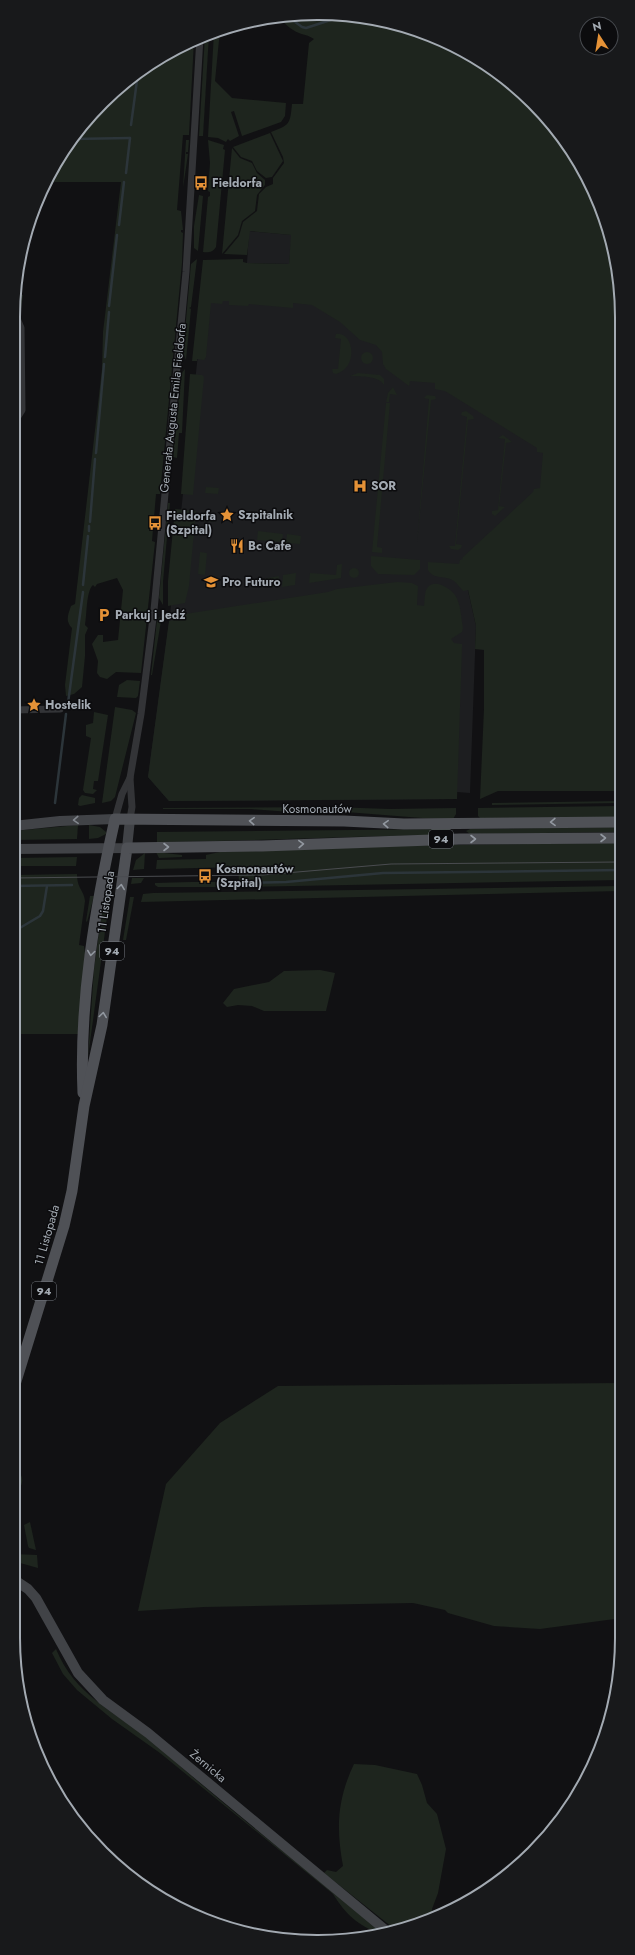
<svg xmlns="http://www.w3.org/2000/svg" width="635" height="1955" font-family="Jost,sans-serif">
	<rect width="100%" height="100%" fill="#111113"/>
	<g fill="#1d1e20">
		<polygon points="249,231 292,235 289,264 247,263"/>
		<polygon points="204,298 311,301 567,464 462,564 476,626 470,793 457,792 457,799 169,801 148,777 170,615"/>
	</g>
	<g fill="#1e251e">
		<path d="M318 13 377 19 470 54 533 102 590 183 619 278 620 791H498L480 799 484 709V650L475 649 476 626 468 590 463 591C460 588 458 584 454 581 446 575 433 580 428 570V562L459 564 460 560 463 559 462 558 533 492 534 489 540 488 543 453 537 452V448L445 391 435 389V383L410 381 409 386 386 369 383 364 382 352 376 345 360 340 340 322 312 305 293 303V308L249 304 248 306 229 305V301H223L222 304 211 303 206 357 204 360 197 359V361H192L203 260 243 259V262L247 263 289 264 291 235 250 231 247 255 224 254 239 236 243 222 257 211 259 194 266 187 273 184V178L284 163 283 157 271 132C290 125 290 124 292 104H303L309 43 314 39C308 35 304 35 299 33 291 30 284 23 279 17Z"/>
		<polygon points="220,30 215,81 232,98 286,103 285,116 281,122 242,136 234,111 231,112 239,136 230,141 228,139 226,142 218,138 208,137 214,32"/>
		<polygon points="209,34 203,136 199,136 205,35"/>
		<path d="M194 40 189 135H183L177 210 181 211 183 230H181V232L183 233 182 263 160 494H156L152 541 155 542 141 673 116 672 107 679 100 677 97 673 98 661 92 644 98 635H103V642L118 640 123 590 117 578 97 584 95 587 93 585C86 591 87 615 85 625L88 628 85 635V656L82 687 74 694 66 696 65 685 72 628C65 621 68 615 71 606L75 604 102 369 103 332 121 182H46L64 148 102 102 149 64Z"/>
		<polygon points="270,133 283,161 272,177 266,178 257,171 252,161 241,157 233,147"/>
		<polygon points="186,140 189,140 188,152 186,152 186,154 188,154 183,188"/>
		<path d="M208 140 224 145 223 149 225 150 216 247C213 252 208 253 203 252L208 197 210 196V192L208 191 210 163Z"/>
		<polygon points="232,148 240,158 252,163 257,173 265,180 265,185 257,195 255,211 242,221 238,235 222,254"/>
		<polygon points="199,195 203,196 198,251 194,248 194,226"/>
		<polygon points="197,259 191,307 189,308 191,309 186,360 183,353 191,264"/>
		<polygon points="15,295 23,295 21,309 14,309"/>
		<path d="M336 334C354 331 359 368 336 374L333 373 332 369H338L341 339 335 338Z"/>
		<circle cx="367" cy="358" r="6"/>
		<polygon points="185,369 182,433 179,433 177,458 173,457 181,374"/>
		<path d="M358 373 380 375 384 379V385C378 375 361 377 350 376Z"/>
		<polygon points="190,374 202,375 204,377 193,495 181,494"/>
		<polygon points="393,387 397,395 390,394 389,402 386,402 388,393"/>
		<polygon points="427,395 435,396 436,399 431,400 417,543 429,399 424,398"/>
		<polygon points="386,403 390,403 377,547 382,548 382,553 372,552"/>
		<polygon points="466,411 473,416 474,419 468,420 456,544 462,545 461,548 458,550 451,549 449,546 455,546 467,417 461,415 462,412"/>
		<polygon points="503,435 512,442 506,443 499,506 505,507 495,516 492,514 492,511 498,510 505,439 498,438"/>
		<polygon points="206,487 219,488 218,494 205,493"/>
		<polygon points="168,503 170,503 163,582 163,605 159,598"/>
		<polygon points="175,509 196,511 189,586 185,603 168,606 168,581"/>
		<polygon points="203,515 216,516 215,522 202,521"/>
		<polygon points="258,531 283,534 282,542 257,540"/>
		<polygon points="287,534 301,536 300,544 286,543"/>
		<polygon points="200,552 207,553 205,575 198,574"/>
		<polygon points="371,556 420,560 420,569 414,575 378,574 371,566"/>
		<polygon points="342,564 341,578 309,583 310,573 336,575 337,565"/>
		<circle cx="354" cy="573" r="5"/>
		<polygon points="296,573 295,585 282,587 283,575"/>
		<polygon points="279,576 278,587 253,585 253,581"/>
		<path d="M397 582 412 583 418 586 417 605 424 606C425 600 424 591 428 587 435 579 450 588 455 595 461 604 461 618 463 628L462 632 451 639 454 643 462 644V647L457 799 169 801 148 777 169 621 185 618V614L328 592 337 589Z"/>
		<polygon points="162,615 152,675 151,675 157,620"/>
		<polygon points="127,680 140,681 138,696 136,698 117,697 119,685"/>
		<polygon points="115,707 132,710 136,713 115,797 111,801 102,803"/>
		<polygon points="94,712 108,715 98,781 94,781 93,789 97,790 93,794 85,793 83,790 91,738 86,736 86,725 93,723"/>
		<polygon points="82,795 95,798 95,803 80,806 78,805 79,798"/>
		<polygon points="620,801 620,803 492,805 492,803"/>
		<polygon points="620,806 620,817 480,818 478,816 478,808"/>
		<polygon points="331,807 390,809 456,808 456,814 453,819 422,818 346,812 290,812 251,809 163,809 163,808"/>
		<polygon points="78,825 77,839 13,840 13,831"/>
		<polygon points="89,825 100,827 106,832 106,834 98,838 89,839"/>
		<polygon points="620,827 620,832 470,834 466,831 470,829"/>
		<path d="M449 829 454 832 450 835C352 836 254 841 157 842V832Z"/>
		<polygon points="620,843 621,880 235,887 233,882 239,881 238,867 156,869 157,860 206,859 206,855 224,851 349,846"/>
		<polygon points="156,852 182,855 182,857 159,858"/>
		<polygon points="145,853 144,869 133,870 136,860"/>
		<polygon points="77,857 76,866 13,866 13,858"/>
		<path d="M77 874C77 889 84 890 85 901L79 945 84 946 85 953 78 1034H13V875Z"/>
		<polygon points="132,878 144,878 141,883 131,884"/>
		<polygon points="191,882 228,882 228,884 225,887 158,887 155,885 155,883"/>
		<polygon points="621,886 621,891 141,902 143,894 153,893"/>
		<polygon points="104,895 110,895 88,1057 94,969"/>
		<polygon points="90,896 94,896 87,922 86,921"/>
		<polygon points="130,897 134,897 126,940 123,940"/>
		<polygon points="320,970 335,973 326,1011 264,1011 252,1006 238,1005 227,1007 223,1003 234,989 269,982 284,971"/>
		<polygon points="622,1383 622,1618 540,1629 494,1626 448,1613 445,1610 413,1603 204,1607 138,1611 166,1484 220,1423 278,1386"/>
		<path d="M13 1465C19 1471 25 1477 21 1486L15 1489 13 1493Z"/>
		<polygon points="30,1522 36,1550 29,1548 28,1546 24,1525"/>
		<polygon points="13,1554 37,1555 38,1568 13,1561"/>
		<path d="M56 1649C75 1695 112 1710 148 1738 166 1753 183 1769 201 1784 261 1835 323 1883 384 1934H380C357 1924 347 1916 333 1894L160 1753 112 1719 77 1690 63 1674 52 1653Z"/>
		<path d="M354 1764 375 1765 417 1774 422 1785 427 1803 437 1814 446 1849 438 1893 432 1909 433 1915 397 1931 324 1873 327 1870 336 1872 343 1866C336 1828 337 1800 354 1764Z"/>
	</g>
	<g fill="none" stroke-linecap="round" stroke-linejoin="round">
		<g stroke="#2c353a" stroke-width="2.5">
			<polyline points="287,16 302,27 306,28 343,16"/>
			<polyline points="131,125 138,73"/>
			<polyline points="72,139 130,138"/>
			<polyline points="126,173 130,138"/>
			<polyline points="119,225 124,182"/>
			<polyline points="109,306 117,235"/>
			<polyline points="105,357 109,312"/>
			<polyline points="96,453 104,364"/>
			<polyline points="90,522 95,459"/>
			<polyline points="89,531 89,526"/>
			<polyline points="83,585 88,536"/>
			<polyline points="68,703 83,592"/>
			<polyline points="55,803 66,714"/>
			<polyline points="244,883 286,882 383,873 621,870"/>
			<polyline points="13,886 72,885"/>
			<polyline points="13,932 40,916 43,911 47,886"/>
		</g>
		<g stroke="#333437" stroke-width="7">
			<polyline points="13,424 22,410 21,328 15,314"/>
			<polyline points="13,710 60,709"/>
			<polyline points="115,819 122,794 130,778"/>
			<polyline points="130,819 132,807 130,778 141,714 154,610 186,272 200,37"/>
		</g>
		<g stroke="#414347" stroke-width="10">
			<polyline points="13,826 60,821 115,819"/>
			<polyline points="13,849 127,848 130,819"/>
			<polyline points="13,1579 28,1589 36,1598 78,1673 103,1700 148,1733 389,1933"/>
		</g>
		<g stroke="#4f5156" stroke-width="11">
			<path d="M83 1093C79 1002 95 908 115 819L344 821 404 824 620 822"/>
			<polyline points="13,1391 64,1226 72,1191 84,1106 102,1025 127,848 262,846 460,839 620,838"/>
		</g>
		<polyline stroke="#4a4c50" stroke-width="1" points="13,878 262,875 391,864 620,862"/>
	</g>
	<defs><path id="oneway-chevron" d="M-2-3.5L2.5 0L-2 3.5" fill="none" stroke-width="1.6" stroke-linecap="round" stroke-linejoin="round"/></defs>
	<use stroke="#81868d" href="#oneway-chevron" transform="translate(76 820) rotate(177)"/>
	<g stroke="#9298a0">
		<use href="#oneway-chevron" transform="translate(252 821) rotate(-177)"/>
		<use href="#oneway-chevron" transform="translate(553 822) rotate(179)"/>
		<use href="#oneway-chevron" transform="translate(386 824) rotate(-177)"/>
		<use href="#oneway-chevron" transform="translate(603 838)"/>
		<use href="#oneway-chevron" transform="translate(473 839)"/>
		<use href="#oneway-chevron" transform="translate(301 844) rotate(-2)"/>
		<use href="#oneway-chevron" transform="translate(166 847)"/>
		<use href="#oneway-chevron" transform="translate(121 887) rotate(-82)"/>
		<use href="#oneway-chevron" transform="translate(91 953) rotate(98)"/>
		<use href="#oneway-chevron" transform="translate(103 1015) rotate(-82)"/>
	</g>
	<defs>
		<symbol id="bus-bare" viewBox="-9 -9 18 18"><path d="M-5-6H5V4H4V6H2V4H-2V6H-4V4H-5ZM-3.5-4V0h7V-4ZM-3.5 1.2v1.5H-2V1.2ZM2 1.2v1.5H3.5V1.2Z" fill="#e59237" stroke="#0c0c0e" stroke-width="2.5" paint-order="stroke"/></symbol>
		<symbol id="hospital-bare" viewBox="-9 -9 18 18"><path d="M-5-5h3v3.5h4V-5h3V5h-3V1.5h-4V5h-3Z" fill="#e59237" stroke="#0c0c0e" stroke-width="2.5" paint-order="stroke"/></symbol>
		<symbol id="sight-bare" viewBox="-9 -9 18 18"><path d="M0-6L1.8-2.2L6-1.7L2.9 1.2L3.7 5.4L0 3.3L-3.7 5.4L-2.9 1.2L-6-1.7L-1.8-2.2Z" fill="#e59237" stroke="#0c0c0e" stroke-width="2.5" paint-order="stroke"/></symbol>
		<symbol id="restaurant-bare" viewBox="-9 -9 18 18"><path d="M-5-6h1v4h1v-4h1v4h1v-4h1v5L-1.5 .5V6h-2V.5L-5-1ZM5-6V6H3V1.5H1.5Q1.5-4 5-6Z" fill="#e59237" stroke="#0c0c0e" stroke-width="2.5" paint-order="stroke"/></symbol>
		<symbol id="school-bare" viewBox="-9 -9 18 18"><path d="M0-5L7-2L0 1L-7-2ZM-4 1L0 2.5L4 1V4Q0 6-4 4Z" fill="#e59237" stroke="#0c0c0e" stroke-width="2.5" paint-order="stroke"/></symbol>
		<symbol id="parking-bare" viewBox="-9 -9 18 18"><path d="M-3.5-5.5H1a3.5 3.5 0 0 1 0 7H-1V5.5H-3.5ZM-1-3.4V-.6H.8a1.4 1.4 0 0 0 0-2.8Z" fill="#e59237" stroke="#0c0c0e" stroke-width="2.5" paint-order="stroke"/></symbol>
	</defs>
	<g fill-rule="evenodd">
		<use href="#bus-bare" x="191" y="173" width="20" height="20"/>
		<use href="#hospital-bare" x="350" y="476" width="20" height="20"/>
		<use href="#sight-bare" x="217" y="505" width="20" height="20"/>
		<use href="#bus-bare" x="145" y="513" width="20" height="20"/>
		<use href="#restaurant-bare" x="227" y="536" width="20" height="20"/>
		<use href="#school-bare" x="201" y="572" width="20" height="20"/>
		<use href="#parking-bare" x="94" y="605" width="20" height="20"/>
		<use href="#sight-bare" x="24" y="695" width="20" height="20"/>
		<use href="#bus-bare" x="195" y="866" width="20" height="20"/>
	</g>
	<g text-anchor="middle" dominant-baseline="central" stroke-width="3" stroke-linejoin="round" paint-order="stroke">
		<g fill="#0c0c0e" stroke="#767b81" stroke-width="1">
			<rect x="429" y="830" width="24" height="18" rx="3"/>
			<rect x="100" y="942" width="24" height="18" rx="3"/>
			<rect x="32" y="1282" width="24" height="18" rx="3"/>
		</g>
		<g font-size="11" font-weight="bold" fill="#a3aab2">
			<text x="441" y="839">94</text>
			<text x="112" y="951">94</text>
			<text x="44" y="1291">94</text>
		</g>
		<g font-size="12" font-weight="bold" fill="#a3aab2" stroke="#0c0c0e" text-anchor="start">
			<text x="212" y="183">Fieldorfa</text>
			<text x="371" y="486">SOR</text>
			<text x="238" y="515">Szpitalnik</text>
			<text x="166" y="516">Fieldorfa<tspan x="166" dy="14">(Szpital)</tspan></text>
			<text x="248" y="546">Bc Cafe</text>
			<text x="222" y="582">Pro Futuro</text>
			<text x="115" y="615">Parkuj i Jedź</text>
			<text x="45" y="705">Hostelik</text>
			<text x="216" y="869">Kosmonautów<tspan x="216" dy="14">(Szpital)</tspan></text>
		</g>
		<g font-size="12" fill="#a3aab2" stroke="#0c0c0e">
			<text transform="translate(173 408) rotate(-84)">Generała Augusta Emila Fieldorfa</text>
			<text x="317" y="809">Kosmonautów</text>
			<text transform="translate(106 902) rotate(-82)">11 Listopada</text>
			<text transform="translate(47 1235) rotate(-74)">11 Listopada</text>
			<text transform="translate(208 1766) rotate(40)">Żernicka</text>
		</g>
	</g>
	<path d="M0 0H635V1955H0ZM317 20H318A297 297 0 0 1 615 317V1638A297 297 0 0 1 318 1935H317A297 297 0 0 1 20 1638V317A297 297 0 0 1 317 20Z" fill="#18191b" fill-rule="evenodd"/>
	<path fill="none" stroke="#a3aab2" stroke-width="2" d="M317 20H318A297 297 0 0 1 615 317V1638A297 297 0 0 1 318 1935H317A297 297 0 0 1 20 1638V317A297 297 0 0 1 317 20Z"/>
	<g transform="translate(599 36) rotate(348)"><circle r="19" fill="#0c0c0e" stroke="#484b50"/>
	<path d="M0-3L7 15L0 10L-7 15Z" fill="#e59237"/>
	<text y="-6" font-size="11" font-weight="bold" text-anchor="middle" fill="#a3aab2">N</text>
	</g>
</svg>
